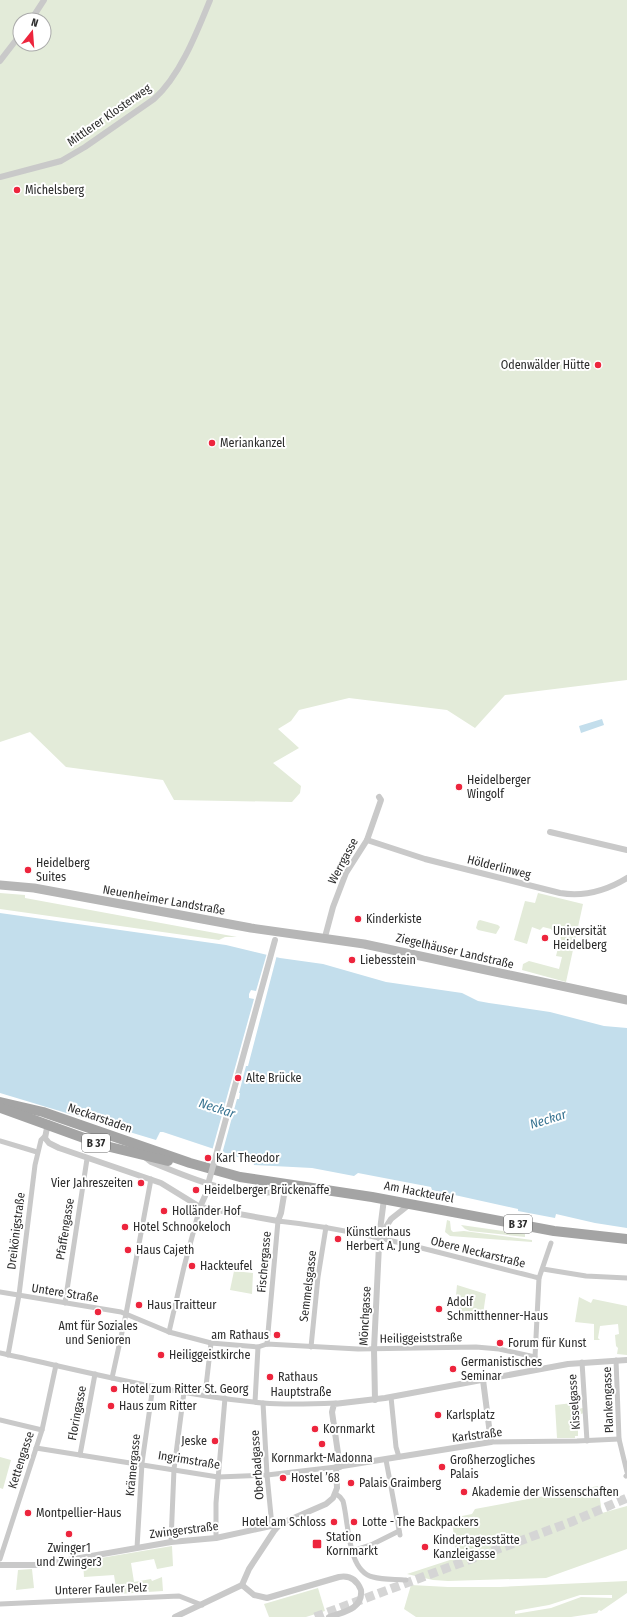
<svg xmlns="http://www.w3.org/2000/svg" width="627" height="1617" font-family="'Fira Sans Condensed',sans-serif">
	<rect width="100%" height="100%" fill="#fff"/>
	<g fill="#e3ebd9" fill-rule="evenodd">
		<path d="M0 0H627V680L505 695 475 728 447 710 349 698 299 710 291 721 278 729 299 748 273 763 301 786 300 793 292 802 174 800 163 780 66 767 30 732 0 742ZM20 20H44V44H20Z"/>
		<polygon points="0,893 25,895 25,898 237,937 225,937 219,940 0,909"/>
		<polygon points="538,893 583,904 566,982 522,970 523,964 529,961 559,969 562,957 556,956 561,936 554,933 551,929 543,927 540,930 532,927 527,944 514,940 525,901 535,903"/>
		<polygon points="480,920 498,925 500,927 496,934 478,930 476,928 478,921"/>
		<polygon points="447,1220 450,1221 451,1230 453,1232 464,1231 532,1240 532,1242 450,1236 445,1232"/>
		<polygon points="461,1225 525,1234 525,1237 470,1231 465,1229"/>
		<polygon points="234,1271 253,1273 252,1294 230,1290"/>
		<polygon points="457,1285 486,1294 482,1321 458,1317 459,1296 456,1295"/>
		<polygon points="579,1297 591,1303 593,1299 627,1306 627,1355 617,1354 618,1348 616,1346 615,1335 619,1334 618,1324 600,1326 598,1338 600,1340 594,1340 594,1324 575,1322"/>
		<polygon points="573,1403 576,1409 583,1408 584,1413 578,1415 578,1436 575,1436 575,1438 557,1438 555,1405"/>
		<polygon points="0,1457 11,1460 3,1489 0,1488"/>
		<polygon points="598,1486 602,1513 627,1506 627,1549 546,1578 448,1581 433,1580 407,1574 456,1558 452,1518 472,1514 475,1509"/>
		<polygon points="172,1546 173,1566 157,1569 154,1559 131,1563 134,1582 151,1579 152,1581 162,1577 163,1591 117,1594 114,1575 84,1577 83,1561"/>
		<polygon points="32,1569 34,1588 16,1590 18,1570"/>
		<path d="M627 1581V1593L601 1611 599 1610 597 1613 571 1617H416L404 1609 411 1585 448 1587H500ZM580 1595H612V1598L581 1597 551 1608 515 1614V1611L549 1605Z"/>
		<polygon points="318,1588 325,1611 306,1617 269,1617 264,1604"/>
	</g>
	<g fill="#c3deec">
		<polygon points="602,719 604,725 581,733 579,726"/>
		<polygon points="0,913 226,945 280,958 323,964 386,982 462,993 478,1001 489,1003 550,1012 604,1026 627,1028 627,1228 595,1223 556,1214 555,1218 518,1211 518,1209 432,1190 431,1187 358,1173 354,1176 312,1168 254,1165 253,1162 163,1132 160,1132 156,1140 0,1093"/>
	</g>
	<polygon fill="#fff" points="267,953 277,955 248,1066 246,1066 239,1093 240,1093 239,1099 237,1099 222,1154 212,1151 254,999 249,998 249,994 251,990 256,991"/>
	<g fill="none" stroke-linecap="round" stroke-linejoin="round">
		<polyline stroke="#d5d5d5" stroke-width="9" stroke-dasharray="9 4.5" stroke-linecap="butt" points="315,1617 571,1522 627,1498"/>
		<g stroke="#c9c9c9" stroke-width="5">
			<polyline points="0,1141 37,1152"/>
			<polyline points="543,1269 586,1276 627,1278"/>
			<polyline points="0,1292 121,1312 169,1332 211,1343 258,1347 267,1344 358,1349 476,1347 499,1349 535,1357"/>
			<polyline points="65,1303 87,1159"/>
			<polyline points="169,1332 184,1267 200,1207"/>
			<path d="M267 1344 278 1221C366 1230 453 1257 539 1278"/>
			<polyline points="311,1347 318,1277 326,1227"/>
			<path d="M0 1353C87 1372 175 1395 263 1403 287 1405 312 1404 336 1403"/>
			<polyline points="8,1355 19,1295 35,1165 41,1140 45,1136"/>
			<polyline points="616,1360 619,1439 627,1472"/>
			<polyline points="582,1362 587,1441"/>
			<polyline points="540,1369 535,1357 539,1278 551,1243"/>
			<polyline points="112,1378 126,1314 151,1179"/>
			<polyline points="205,1395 211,1343"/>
			<polyline points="391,1397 396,1447 399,1457"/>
			<polyline points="255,1402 258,1347"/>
			<polyline points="263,1403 267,1475 272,1526"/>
			<polyline points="0,1420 42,1430"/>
			<polyline points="491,1442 577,1441 619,1439"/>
			<polyline points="36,1448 218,1477 267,1475 336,1467"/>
			<polyline points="80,1455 95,1374"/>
			<polyline points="386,1460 400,1535"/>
			<polyline points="626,1476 627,1475"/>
			<path d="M336 1494 340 1497 343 1501C349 1523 347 1571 373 1577 383 1580 396 1579 406 1580"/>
			<polyline points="216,1538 216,1503 225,1398"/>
			<polyline points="171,1542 174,1469 184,1392"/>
			<polyline points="137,1548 142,1463 153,1386"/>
			<polyline points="352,1551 371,1545 399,1531"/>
			<polyline points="0,1559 42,1430 56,1365"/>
			<polyline points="0,1604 179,1596 202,1605"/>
		</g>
		<g stroke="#c9c9c9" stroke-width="6">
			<polyline points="31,20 44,0"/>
			<polyline points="0,61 20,35"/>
			<path d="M0 177 61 161 85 147 154 99C180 76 197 32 210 0"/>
			<polyline points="550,832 627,850"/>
			<path d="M367 840 425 859 560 893C585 897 606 891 627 878"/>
			<polyline points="325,937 333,907 346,873 367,840 381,800 379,797"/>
			<polyline points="48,1123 45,1138 49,1143 59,1148 161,1183 200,1207 278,1221 281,1213 286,1183"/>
			<path d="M146 1158 151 1162C190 1178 230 1196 273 1192L280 1190 285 1184"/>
			<polyline points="200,1207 205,1196"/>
			<polyline points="382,1233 391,1219 410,1204"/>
			<polyline points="375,1400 374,1349 379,1245 382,1233 380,1230 384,1199"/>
			<polyline points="340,1467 332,1412 334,1404 385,1398 568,1364 627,1360"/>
			<polyline points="0,1565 40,1565 171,1542 216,1538 280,1524 326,1504 333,1498 337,1488 336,1467 491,1442 483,1380"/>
			<path d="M242 1585 254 1595 267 1598 339 1577C350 1575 357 1580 361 1590 363 1609 344 1612 329 1617"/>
			<polyline points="175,1617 242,1585 249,1569 274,1531 280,1524"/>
		</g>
		<polyline stroke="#b6b6b6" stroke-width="9" points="0,885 34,888 251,928 364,944 627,1000"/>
		<g stroke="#a4a4a4" stroke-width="10">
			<polyline points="0,1102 43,1112 190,1163 240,1177 372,1197 554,1231 627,1239"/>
			<polyline points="1,1108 106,1146 168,1161"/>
		</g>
		<polyline stroke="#c9c9c9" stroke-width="6" points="207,1188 275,940"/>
	</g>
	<g fill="#ed253d" stroke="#fff" stroke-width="1.5">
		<circle cx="17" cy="190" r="4"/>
		<circle cx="598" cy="365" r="4"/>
		<circle cx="212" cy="443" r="4"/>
		<circle cx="459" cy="787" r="4"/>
		<circle cx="28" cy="870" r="4"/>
		<circle cx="358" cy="919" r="4"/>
		<circle cx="545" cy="938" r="4"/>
		<circle cx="352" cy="960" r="4"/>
		<circle cx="238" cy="1078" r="4"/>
		<circle cx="208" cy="1158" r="4"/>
		<circle cx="141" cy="1183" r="4"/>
		<circle cx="196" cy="1190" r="4"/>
		<circle cx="164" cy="1211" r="4"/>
		<circle cx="125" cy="1227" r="4"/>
		<circle cx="338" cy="1239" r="4"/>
		<circle cx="128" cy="1250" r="4"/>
		<circle cx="192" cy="1266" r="4"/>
		<circle cx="139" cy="1305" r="4"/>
		<circle cx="439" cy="1309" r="4"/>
		<circle cx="98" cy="1312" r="4"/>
		<circle cx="277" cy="1335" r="4"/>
		<circle cx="500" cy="1343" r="4"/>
		<circle cx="161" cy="1355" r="4"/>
		<circle cx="453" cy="1369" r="4"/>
		<circle cx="270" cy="1377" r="4"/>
		<circle cx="114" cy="1389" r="4"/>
		<circle cx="111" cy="1406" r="4"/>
		<circle cx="438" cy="1415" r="4"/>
		<circle cx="315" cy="1429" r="4"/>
		<circle cx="215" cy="1441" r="4"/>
		<circle cx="322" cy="1444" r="4"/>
		<circle cx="442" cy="1467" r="4"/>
		<circle cx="283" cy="1478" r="4"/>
		<circle cx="351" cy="1483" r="4"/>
		<circle cx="464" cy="1492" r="4"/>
		<circle cx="28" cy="1513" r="4"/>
		<circle cx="334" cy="1522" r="4"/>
		<circle cx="354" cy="1522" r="4"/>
		<circle cx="69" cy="1534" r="4"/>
		<rect x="312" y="1539" width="10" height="10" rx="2"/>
		<circle cx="425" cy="1547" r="4"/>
	</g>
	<g text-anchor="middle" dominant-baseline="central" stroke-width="4" stroke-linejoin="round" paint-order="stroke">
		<g fill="#fff" stroke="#6b6b6b" stroke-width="1">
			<rect x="82" y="1134" width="28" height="18" rx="3"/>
			<rect x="504" y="1215" width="28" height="18" rx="3"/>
		</g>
		<g font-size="11" font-weight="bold" fill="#2c2c2c">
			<text x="96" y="1143">B 37</text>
			<text x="518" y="1224">B 37</text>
		</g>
		<g font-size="12" fill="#2c2c2c" stroke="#fff">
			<text transform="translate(109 115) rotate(-35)">Mittlerer Klosterweg</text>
			<text transform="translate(343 861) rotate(-62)">Werrgasse</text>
			<text transform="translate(499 867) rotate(14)">Hölderlinweg</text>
			<text transform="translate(164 900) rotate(10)">Neuenheimer Landstraße</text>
			<text transform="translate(455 951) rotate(13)">Ziegelhäuser Landstraße</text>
			<text transform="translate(100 1118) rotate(19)">Neckarstaden</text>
			<text transform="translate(419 1192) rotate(11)">Am Hackteufel</text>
			<text transform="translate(65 1229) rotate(-81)">Pfaffengasse</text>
			<text transform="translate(16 1231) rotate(-83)">Dreikönigstraße</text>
			<text transform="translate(478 1252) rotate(14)">Obere Neckarstraße</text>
			<text transform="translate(264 1262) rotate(-85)">Fischergasse</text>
			<text transform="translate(308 1286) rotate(-83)">Semmelsgasse</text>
			<text transform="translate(65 1293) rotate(9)">Untere Straße</text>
			<text transform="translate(365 1316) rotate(-87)">Mönchgasse</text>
			<text transform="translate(421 1338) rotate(-1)">Heiliggeiststraße</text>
			<text x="301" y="1392">Hauptstraße</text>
			<text transform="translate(608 1400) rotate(-92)">Plankengasse</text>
			<text transform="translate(574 1402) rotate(-94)">Kisselgasse</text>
			<text transform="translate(77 1413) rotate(-79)">Floringasse</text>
			<text transform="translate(477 1435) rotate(-7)">Karlstraße</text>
			<text transform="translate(21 1460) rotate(-72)">Kettengasse</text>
			<text transform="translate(189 1460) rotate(9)">Ingrimstraße</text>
			<text transform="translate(133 1465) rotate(-84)">Krämergasse</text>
			<text transform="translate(257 1465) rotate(-94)">Oberbadgasse</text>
			<text transform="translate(184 1530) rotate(-7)">Zwingerstraße</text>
			<text transform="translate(101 1589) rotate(-2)">Unterer Fauler Pelz</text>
		</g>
		<g font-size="12" fill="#2c2c2c" stroke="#fff" text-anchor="start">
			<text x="25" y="190">Michelsberg</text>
			<text x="590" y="365" text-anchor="end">Odenwälder Hütte</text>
			<text x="220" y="443">Meriankanzel</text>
			<text x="467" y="780">Heidelberger<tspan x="467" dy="14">Wingolf</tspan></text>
			<text x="36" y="863">Heidelberg<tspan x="36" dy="14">Suites</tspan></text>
			<text x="366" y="919">Kinderkiste</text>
			<text x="553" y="931">Universität<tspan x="553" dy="14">Heidelberg</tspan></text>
			<text x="360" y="960">Liebesstein</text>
			<text x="246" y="1078">Alte Brücke</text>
			<text x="216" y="1158">Karl Theodor</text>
			<text x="133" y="1183" text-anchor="end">Vier Jahreszeiten</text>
			<text x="204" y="1190">Heidelberger Brückenaffe</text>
			<text x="172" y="1211">Holländer Hof</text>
			<text x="133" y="1227">Hotel Schnookeloch</text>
			<text x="346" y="1232">Künstlerhaus<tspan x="346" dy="14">Herbert A. Jung</tspan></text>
			<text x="136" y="1250">Haus Cajeth</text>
			<text x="200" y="1266">Hackteufel</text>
			<text x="447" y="1302">Adolf<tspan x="447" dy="14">Schmitthenner-Haus</tspan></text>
			<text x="147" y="1305">Haus Traitteur</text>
			<text x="98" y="1326" text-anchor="middle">Amt für Soziales<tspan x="98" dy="14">und Senioren</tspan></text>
			<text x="269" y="1335" text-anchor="end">am Rathaus</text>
			<text x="508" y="1343">Forum für Kunst</text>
			<text x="169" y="1355">Heiliggeistkirche</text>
			<text x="461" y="1362">Germanistisches<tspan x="461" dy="14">Seminar</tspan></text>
			<text x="278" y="1377">Rathaus</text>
			<text x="122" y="1389">Hotel zum Ritter St. Georg</text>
			<text x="119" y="1406">Haus zum Ritter</text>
			<text x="446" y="1415">Karlsplatz</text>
			<text x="323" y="1429">Kornmarkt</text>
			<text x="207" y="1441" text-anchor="end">Jeske</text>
			<text x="322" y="1458" text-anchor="middle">Kornmarkt-Madonna</text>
			<text x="450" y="1460">Großherzogliches<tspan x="450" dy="14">Palais</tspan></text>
			<text x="291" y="1478">Hostel ’68</text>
			<text x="359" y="1483">Palais Graimberg</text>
			<text x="472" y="1492">Akademie der Wissenschaften</text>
			<text x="36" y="1513">Montpellier-Haus</text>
			<text x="326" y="1522" text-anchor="end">Hotel am Schloss</text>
			<text x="362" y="1522">Lotte - The Backpackers</text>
			<text x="326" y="1537">Station<tspan x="326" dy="14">Kornmarkt</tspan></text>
			<text x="433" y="1540">Kindertagesstätte<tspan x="433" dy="14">Kanzleigasse</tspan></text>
			<text x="69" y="1548" text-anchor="middle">Zwinger1<tspan x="69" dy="14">und Zwinger3</tspan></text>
		</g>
		<g font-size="13" font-style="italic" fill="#377391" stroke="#fff">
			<text transform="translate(217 1108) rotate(18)">Neckar</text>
			<text transform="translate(548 1119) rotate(-17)">Neckar</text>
		</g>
	</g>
	<g transform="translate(32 32) rotate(17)"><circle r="19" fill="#ffffff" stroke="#ababab"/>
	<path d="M0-3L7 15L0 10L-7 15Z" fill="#ed253d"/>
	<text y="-6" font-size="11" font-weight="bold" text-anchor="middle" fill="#2c2c2c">N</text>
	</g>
</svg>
